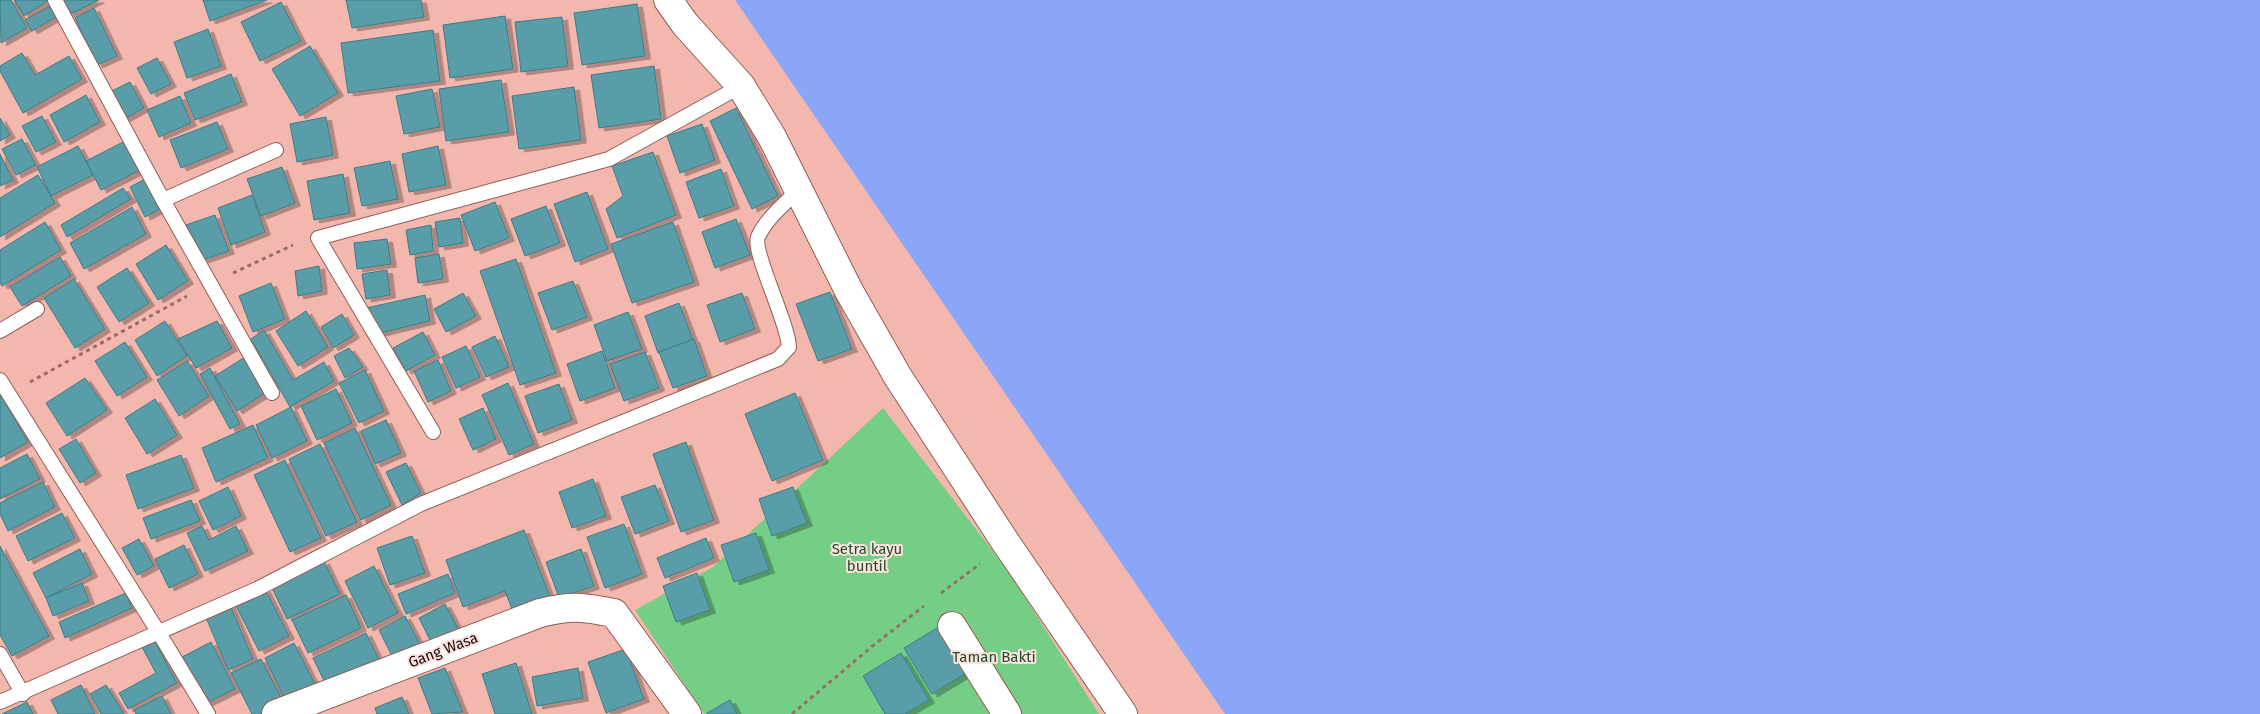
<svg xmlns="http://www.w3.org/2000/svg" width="2260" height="714" font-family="'Fira Sans',sans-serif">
	<defs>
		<filter id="shadow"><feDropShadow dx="5.5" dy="3" stdDeviation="0" flood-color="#0004"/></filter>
	</defs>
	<rect width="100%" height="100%" fill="#f3b7ad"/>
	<polygon fill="#74ce86" points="883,408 1008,571 1099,714 704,714 635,610 713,567"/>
	<polygon fill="#8ba6f8" points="735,0 2260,0 2260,714 1225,714"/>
	<g fill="#589da8" stroke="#397e89" filter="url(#shadow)">
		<polygon points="0,0 11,0 27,28 1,43"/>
		<polygon points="14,0 49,0 24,16"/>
		<polygon points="62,0 99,0 69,15"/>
		<polygon points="203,0 267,0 210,21"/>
		<polygon points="346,0 421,0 424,17 352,28"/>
		<polygon points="281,2 301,41 260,61 241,22"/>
		<polygon points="637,4 645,56 582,65 574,13"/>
		<polygon points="52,5 58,16 32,31 25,20"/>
		<polygon points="94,8 117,56 97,65 75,18"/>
		<polygon points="505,16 513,69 450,78 443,25"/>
		<polygon points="562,17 568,66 521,72 515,22"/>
		<polygon points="208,29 221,66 187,78 174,42"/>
		<polygon points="433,30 440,81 348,93 341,43"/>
		<polygon points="310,46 338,93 300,116 272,69"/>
		<polygon points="22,53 35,75 69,56 82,79 23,113 0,71 0,66"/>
		<polygon points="157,58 171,84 151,94 137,68"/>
		<polygon points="654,66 661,119 599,128 591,75"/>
		<polygon points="231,74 242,102 195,120 184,93"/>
		<polygon points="501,80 509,132 446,141 439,89"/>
		<polygon points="130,82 144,108 124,119 110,92"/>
		<polygon points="574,87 581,140 519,149 512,96"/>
		<polygon points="432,89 440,127 404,134 396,96"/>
		<polygon points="86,95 100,122 64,142 50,115"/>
		<polygon points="180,96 191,123 159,137 147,110"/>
		<polygon points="736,108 778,196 752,209 710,121"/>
		<polygon points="42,116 56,142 36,152 22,126"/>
		<polygon points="326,117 333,155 297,162 290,124"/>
		<polygon points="0,118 10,135 0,141"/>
		<polygon points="217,122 228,149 181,168 170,140"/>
		<polygon points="702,124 715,160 680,173 667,136"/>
		<polygon points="22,139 36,165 16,175 2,149"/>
		<polygon points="127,140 142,169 101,190 86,161"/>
		<polygon points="78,146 93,175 51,196 37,167"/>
		<polygon points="438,146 446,185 409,192 402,154"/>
		<polygon points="653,152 676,215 617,238 606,209 623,196 612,166"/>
		<polygon points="0,154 13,180 0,186"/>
		<polygon points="390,161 398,199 362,206 354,168"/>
		<polygon points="282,167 295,203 261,216 247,179"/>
		<polygon points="721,169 734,206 699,218 686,182"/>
		<polygon points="343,174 350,213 314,220 307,181"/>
		<polygon points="38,175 55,203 0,237 0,198"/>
		<polygon points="147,178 162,208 145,217 130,187"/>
		<polygon points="123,188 131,199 67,237 61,225"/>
		<polygon points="587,192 608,249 575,262 554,204"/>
		<polygon points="252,195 265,232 231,245 218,208"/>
		<polygon points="495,202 509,238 475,251 461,215"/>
		<polygon points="546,206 560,243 525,256 511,219"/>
		<polygon points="132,207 146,234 84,269 70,243"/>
		<polygon points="215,215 229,251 203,260 186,225"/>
		<polygon points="460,218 463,243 439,247 435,222"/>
		<polygon points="736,219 750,255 715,268 702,232"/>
		<polygon points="45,222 61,250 2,286 0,282 0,250"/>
		<polygon points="673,222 694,282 632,303 611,244"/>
		<polygon points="431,225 433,251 410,255 406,230"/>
		<polygon points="387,239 391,264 357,269 354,243"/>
		<polygon points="166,245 188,281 158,300 136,264"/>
		<polygon points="439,254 443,279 418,283 415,258"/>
		<polygon points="60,257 71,276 22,306 10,287"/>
		<polygon points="516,259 556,373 520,385 480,271"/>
		<polygon points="319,266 322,291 298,296 295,271"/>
		<polygon points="127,268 149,303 119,322 97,287"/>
		<polygon points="387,270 390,295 366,299 362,274"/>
		<polygon points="74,279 105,329 75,348 44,298"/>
		<polygon points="573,281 587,317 552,330 538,293"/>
		<polygon points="271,283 285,319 253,332 239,296"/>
		<polygon points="830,292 852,349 818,361 796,304"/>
		<polygon points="463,293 476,316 446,332 434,309"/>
		<polygon points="742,293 755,329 720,342 707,305"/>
		<polygon points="425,295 430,321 372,335 366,308"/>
		<polygon points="679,303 693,340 658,353 645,316"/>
		<polygon points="306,311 328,347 298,366 276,331"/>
		<polygon points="628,312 642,349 607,361 594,325"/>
		<polygon points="342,314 354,335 333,348 321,327"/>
		<polygon points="165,321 187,356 157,376 135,340"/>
		<polygon points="217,321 232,348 196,368 178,339"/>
		<polygon points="264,330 293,380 324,362 334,381 290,407 251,339"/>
		<polygon points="423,332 435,355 406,371 393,348"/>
		<polygon points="495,336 509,367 486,377 472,347"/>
		<polygon points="694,339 707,376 673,388 659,352"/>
		<polygon points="125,342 147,377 117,396 95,361"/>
		<polygon points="466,346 480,377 456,388 442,357"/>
		<polygon points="349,348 363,367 345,378 334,356"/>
		<polygon points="602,351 615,388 580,401 567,364"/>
		<polygon points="645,352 659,388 624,401 610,364"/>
		<polygon points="245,357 267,392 237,411 215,376"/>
		<polygon points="438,360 451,391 428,402 414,371"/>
		<polygon points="187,361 209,396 179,416 157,380"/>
		<polygon points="210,368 240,424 230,429 200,374"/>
		<polygon points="365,370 384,411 359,423 339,383"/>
		<polygon points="85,378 107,410 67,436 46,403"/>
		<polygon points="508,383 534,444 509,455 482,395"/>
		<polygon points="559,384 572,420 538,433 525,396"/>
		<polygon points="336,389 352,423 317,440 301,406"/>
		<polygon points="795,393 823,460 772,481 745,414"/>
		<polygon points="0,394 28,442 0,458"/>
		<polygon points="155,399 177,435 147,454 125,418"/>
		<polygon points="291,407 307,441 272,458 256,425"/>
		<polygon points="483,408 496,439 473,450 459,419"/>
		<polygon points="386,420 401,453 375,464 361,431"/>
		<polygon points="253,425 268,458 216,482 202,448"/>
		<polygon points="355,428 391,505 361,520 324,443"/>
		<polygon points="76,439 96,473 80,483 59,449"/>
		<polygon points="686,442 714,520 681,532 653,454"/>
		<polygon points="320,444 357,522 326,536 289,459"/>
		<polygon points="27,454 40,479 0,499 0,468"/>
		<polygon points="181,455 194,488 138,509 126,475"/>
		<polygon points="285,460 321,538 290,552 254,475"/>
		<polygon points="406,463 421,493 402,505 386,472"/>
		<polygon points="593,479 606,516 572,528 559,492"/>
		<polygon points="43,482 55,507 8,531 0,514 0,503"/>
		<polygon points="655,485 669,521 635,534 621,497"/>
		<polygon points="228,487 241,516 213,530 199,501"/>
		<polygon points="793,487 807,523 772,536 759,499"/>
		<polygon points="191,500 200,521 151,539 143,518"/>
		<polygon points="62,513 75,538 28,561 16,536"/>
		<polygon points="624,524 642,574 605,588 587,537"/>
		<polygon points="202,526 209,540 236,526 248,551 205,571 187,533"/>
		<polygon points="524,530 552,602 515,617 505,591 463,607 446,560"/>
		<polygon points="756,533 769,570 734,582 721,545"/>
		<polygon points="412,536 425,573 390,585 377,548"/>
		<polygon points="706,538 714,558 665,578 657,558"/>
		<polygon points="139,539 154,566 137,575 122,548"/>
		<polygon points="184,545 198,574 169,588 155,559"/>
		<polygon points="0,546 49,636 12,656 0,635"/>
		<polygon points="80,549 92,574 46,598 33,573"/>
		<polygon points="581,549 594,586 559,598 546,562"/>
		<polygon points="324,561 340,594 287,619 271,586"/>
		<polygon points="374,566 398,613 368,628 345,581"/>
		<polygon points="697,573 710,610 676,622 663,586"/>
		<polygon points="448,574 455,593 406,614 398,594"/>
		<polygon points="82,583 89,601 53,616 46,598"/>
		<polygon points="265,589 289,636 259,651 235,604"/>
		<polygon points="126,593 132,608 65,638 59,622"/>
		<polygon points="346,595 361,628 308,653 292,620"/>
		<polygon points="445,604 462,636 435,650 419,618"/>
		<polygon points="230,605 253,659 228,670 205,615"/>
		<polygon points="405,616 422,648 395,662 379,630"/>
		<polygon points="942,625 970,671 932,694 904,648"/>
		<polygon points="366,633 382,666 329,691 313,658"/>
		<polygon points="154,640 177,683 128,709 119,693 156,673 142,647"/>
		<polygon points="211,642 235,689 205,704 182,657"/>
		<polygon points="294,643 318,690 288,706 265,658"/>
		<polygon points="626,649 644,699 606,713 588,662"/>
		<polygon points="901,653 929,700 905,714 885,714 863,676"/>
		<polygon points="261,659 285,705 268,714 252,714 231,673"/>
		<polygon points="516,663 532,714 495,714 482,674"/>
		<polygon points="445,668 463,712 432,714 418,678"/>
		<polygon points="578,668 583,698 537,706 532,677"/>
		<polygon points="81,685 95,714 58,714 51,700"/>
		<polygon points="106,685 124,714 101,714 90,694"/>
		<polygon points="162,696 171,714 136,714 134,710"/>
		<polygon points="402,697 409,714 377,714 375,708"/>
		<polygon points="730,700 737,714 707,714 707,713"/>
		<polygon points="27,702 33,714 2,714"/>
	</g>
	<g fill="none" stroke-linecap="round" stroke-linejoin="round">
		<defs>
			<g id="service">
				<polyline points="55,0 163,200 272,393"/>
				<polyline points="163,200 276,150"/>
				<polyline points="0,331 37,309"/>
				<polyline points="0,380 159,633 208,714"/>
				<polyline points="433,432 318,238 609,159 741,86"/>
				<polyline points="0,654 23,694"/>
				<path d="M0 702 257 589 421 504 778 359 789 347C788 322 752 252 758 237 766 219 785 203 799 190"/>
			</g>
			<g id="minor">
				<polyline points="668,0 685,24 741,86 772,137 849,291 898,377 1006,543 1123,714"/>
				<polyline points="952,626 1007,714"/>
				<path d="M276 714 540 613C571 605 583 607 614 613L687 714"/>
			</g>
		</defs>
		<use href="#service" stroke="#925d55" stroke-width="16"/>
		<use href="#minor" stroke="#925d55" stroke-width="30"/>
		<g stroke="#986d66" stroke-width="3" stroke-dasharray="4 4" stroke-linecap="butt">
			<polyline points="233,273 293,245"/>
			<polyline points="30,382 187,296"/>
			<polyline points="941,593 980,564"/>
			<polyline points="792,714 875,644 924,606"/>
		</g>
		<use href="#service" stroke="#fff" stroke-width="14"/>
		<use href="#minor" stroke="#fff" stroke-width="28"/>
	</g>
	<g text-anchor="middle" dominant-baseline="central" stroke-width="4" stroke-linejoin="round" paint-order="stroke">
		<g font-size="15" fill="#214c2b" stroke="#fbe2dd">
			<text x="867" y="549">Setra kayu<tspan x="867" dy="17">buntil</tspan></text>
			<text x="994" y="657">Taman Bakti</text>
		</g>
		<g font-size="15" fill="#1d0907" stroke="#fbe2dd">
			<text transform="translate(443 650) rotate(-21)">Gang Wasa</text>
		</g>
	</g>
</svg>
